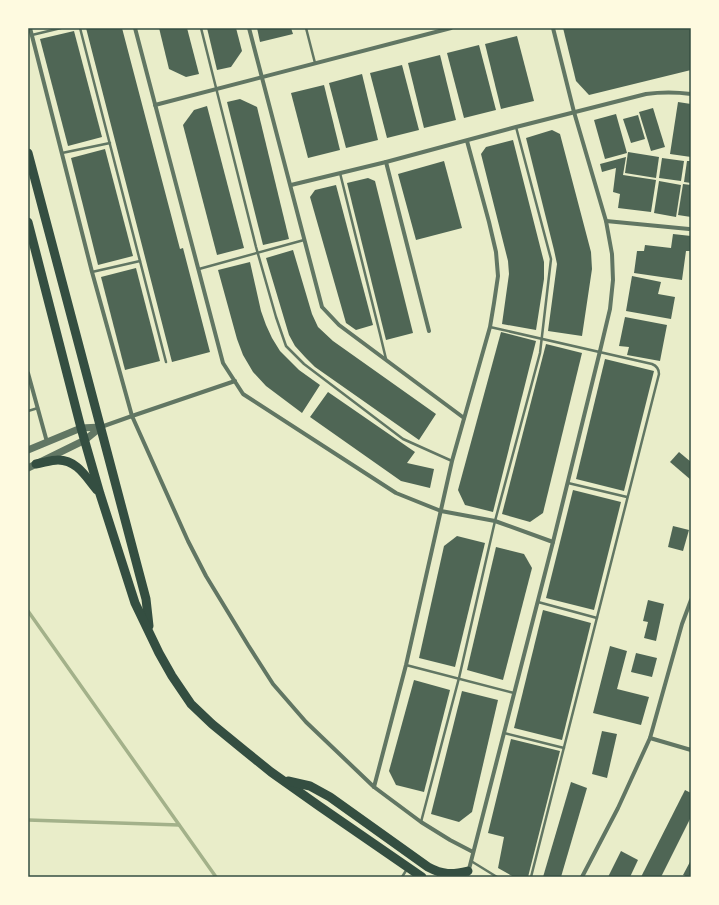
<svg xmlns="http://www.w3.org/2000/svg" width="719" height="905" font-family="Literata,serif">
	<rect width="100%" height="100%" fill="#e9edc9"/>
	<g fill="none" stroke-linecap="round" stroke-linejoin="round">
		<g stroke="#a3b18a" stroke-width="3.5">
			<polyline points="28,611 216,877"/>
			<polyline points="28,820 179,825"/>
		</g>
	</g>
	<g fill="#4f6655">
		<polygon points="86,28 122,28 180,249 183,248 210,352 172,362"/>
		<polygon points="159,28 187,28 199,74 186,77 169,69"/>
		<polygon points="207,28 236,28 242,51 231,67 217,70"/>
		<polygon points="257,28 291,28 293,34 260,42"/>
		<polygon points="563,28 691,28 691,70 589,95 576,81"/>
		<polygon points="74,31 102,137 68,146 40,39"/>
		<polygon points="517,36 534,101 501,109 485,44"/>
		<polygon points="479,45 496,110 464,118 447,53"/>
		<polygon points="440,55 456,120 424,128 408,63"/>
		<polygon points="402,65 419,130 387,138 370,73"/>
		<polygon points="362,74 378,140 346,148 329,83"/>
		<polygon points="324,85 340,150 308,158 291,93"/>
		<polygon points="240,99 257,107 289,239 263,245 227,102"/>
		<polygon points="678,102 691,104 691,157 670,154"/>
		<polygon points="207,106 244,248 217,255 183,125 194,110"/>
		<polygon points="653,108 665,147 651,151 639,112"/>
		<polygon points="616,114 627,153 605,159 594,120"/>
		<polygon points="638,115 645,139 631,143 623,119"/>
		<polygon points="552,130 560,134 591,252 592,269 582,336 548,331 557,264 554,250 526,138"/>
		<polygon points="513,140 544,262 544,279 536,330 502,324 509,274 508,261 481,154 486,147"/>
		<polygon points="105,149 133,256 98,265 71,158"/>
		<polygon points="628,152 659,157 656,178 625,173"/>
		<polygon points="626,157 623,175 656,180 651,212 618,208 620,194 613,192 616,168 602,172 600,164"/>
		<polygon points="662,158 684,161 681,181 659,178"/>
		<polygon points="444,161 462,228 416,240 398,174"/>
		<polygon points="687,161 691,161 691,183 684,182"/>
		<polygon points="368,178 375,181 413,333 386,340 347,183"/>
		<polygon points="659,181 681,185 676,217 654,213"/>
		<polygon points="683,184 691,185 691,217 678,215"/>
		<polygon points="336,185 373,325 356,330 346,323 310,197 315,190"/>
		<polygon points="673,234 691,236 691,251 686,251 682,280 634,273 637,251 644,251 645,245 671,248"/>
		<polygon points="293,250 312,314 318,327 333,341 436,414 419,440 315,367 305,357 295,346 289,335 266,258"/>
		<polygon points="250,262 261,311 266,325 272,338 280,351 299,370 320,385 302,413 266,386 253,372 243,355 237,339 218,270"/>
		<polygon points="136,268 160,361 125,370 101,277"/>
		<polygon points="632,276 661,282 658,294 675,297 671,319 626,311"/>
		<polygon points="625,317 667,325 660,361 627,355 629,347 619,346"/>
		<polygon points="501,332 536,341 493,512 465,505 458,490"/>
		<polygon points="546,344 582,353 543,513 530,522 502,514"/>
		<polygon points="605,359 654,371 624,491 576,479"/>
		<polygon points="328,392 415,452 407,463 434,469 430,488 401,481 310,417"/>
		<polygon points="679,452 691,462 691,480 670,462"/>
		<polygon points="573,490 621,502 594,610 546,598"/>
		<polygon points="673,526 689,530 683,551 668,547"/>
		<polygon points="457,536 485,543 455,667 419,658 444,546"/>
		<polygon points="496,547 524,554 532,568 503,680 467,670"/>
		<polygon points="648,600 664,604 656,641 644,638 648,622 643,621"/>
		<polygon points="543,610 591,623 562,740 514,728"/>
		<polygon points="610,646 627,651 617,689 649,697 641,725 593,713"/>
		<polygon points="636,653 657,658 652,677 631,672"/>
		<polygon points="414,680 450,690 424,792 396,785 389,771"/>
		<polygon points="462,691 498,700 472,812 459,822 431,814"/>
		<polygon points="602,731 617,734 607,778 592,774"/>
		<polygon points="511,739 560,751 528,877 514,877 498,868 504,837 488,833"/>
		<polygon points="571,782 587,788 561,877 543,877"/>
		<polygon points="685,790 691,793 691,817 661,877 641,877"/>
		<polygon points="621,851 638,860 630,877 608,877"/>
		<polygon points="691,860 691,877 688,877 683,875"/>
	</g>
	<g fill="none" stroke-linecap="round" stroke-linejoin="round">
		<g stroke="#617663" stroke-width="2.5">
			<polyline points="80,28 166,362"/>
			<polyline points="201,28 256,247 276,317 286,346 304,364 403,439 452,461"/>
			<polyline points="306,28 315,63"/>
			<polyline points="32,35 61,28"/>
			<polyline points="62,153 110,143"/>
			<polyline points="340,173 380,334 386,359"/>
			<polyline points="199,269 304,240"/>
			<polyline points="92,272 140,261"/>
			<path d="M490 327 652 364C657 366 659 369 659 374L531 877"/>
			<polyline points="28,411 38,408"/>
			<polyline points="568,483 627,497"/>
			<polyline points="538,602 597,618"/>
			<polyline points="406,665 514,693"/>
			<polyline points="504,733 564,748"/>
			<polyline points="421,822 459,678 495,521 540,353 551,259 516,127"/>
			<polyline points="471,861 497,877"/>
			<polyline points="402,877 407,869"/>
		</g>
		<g stroke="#617663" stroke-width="4">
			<polyline points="30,28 92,272 132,416 188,541 206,576 248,645 273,684 306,722 374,787 421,822 450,840 473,852"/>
			<polyline points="135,28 223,363 243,394 396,493 441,511 495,521 553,542"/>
			<polyline points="249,28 322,307 339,325 464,418"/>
			<polyline points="155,105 451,28"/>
			<polyline points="386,162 429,331"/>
			<path d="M291 185 386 162 516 127 646 94C661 92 676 92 691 94"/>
			<polyline points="606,221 689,229"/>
			<polyline points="28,373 47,442"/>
			<polyline points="101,427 132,416 235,381"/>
			<polyline points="650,738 682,624 691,600"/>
			<polyline points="374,787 406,665 452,461 490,327 494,303 498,276 496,252 489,222 467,141"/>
			<polyline points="467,877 553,542 600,351 610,309 613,280 612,254 606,221 574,112 553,28"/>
			<polyline points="582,877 618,808 650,738 691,750"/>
		</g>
		<g stroke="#617663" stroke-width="7">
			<polyline points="28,450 81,428 101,427"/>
			<polyline points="28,468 85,440 101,427"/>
		</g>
		<g stroke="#344e41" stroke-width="9">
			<polyline points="28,153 146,599 149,626"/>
			<polyline points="28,222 81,428 100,494 135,603 159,653 172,676 191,704 212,724 245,751 271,772 319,806 422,877"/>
			<path d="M36 464C43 463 51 460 58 460 77 460 86 477 97 490"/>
			<path d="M288 781 310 786 330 797 428 867C443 875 452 875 468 871"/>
		</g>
	</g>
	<rect width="719" height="905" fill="none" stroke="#fefae0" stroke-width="58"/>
	<rect x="29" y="29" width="661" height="847" fill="none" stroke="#344e41" stroke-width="1.5"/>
</svg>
